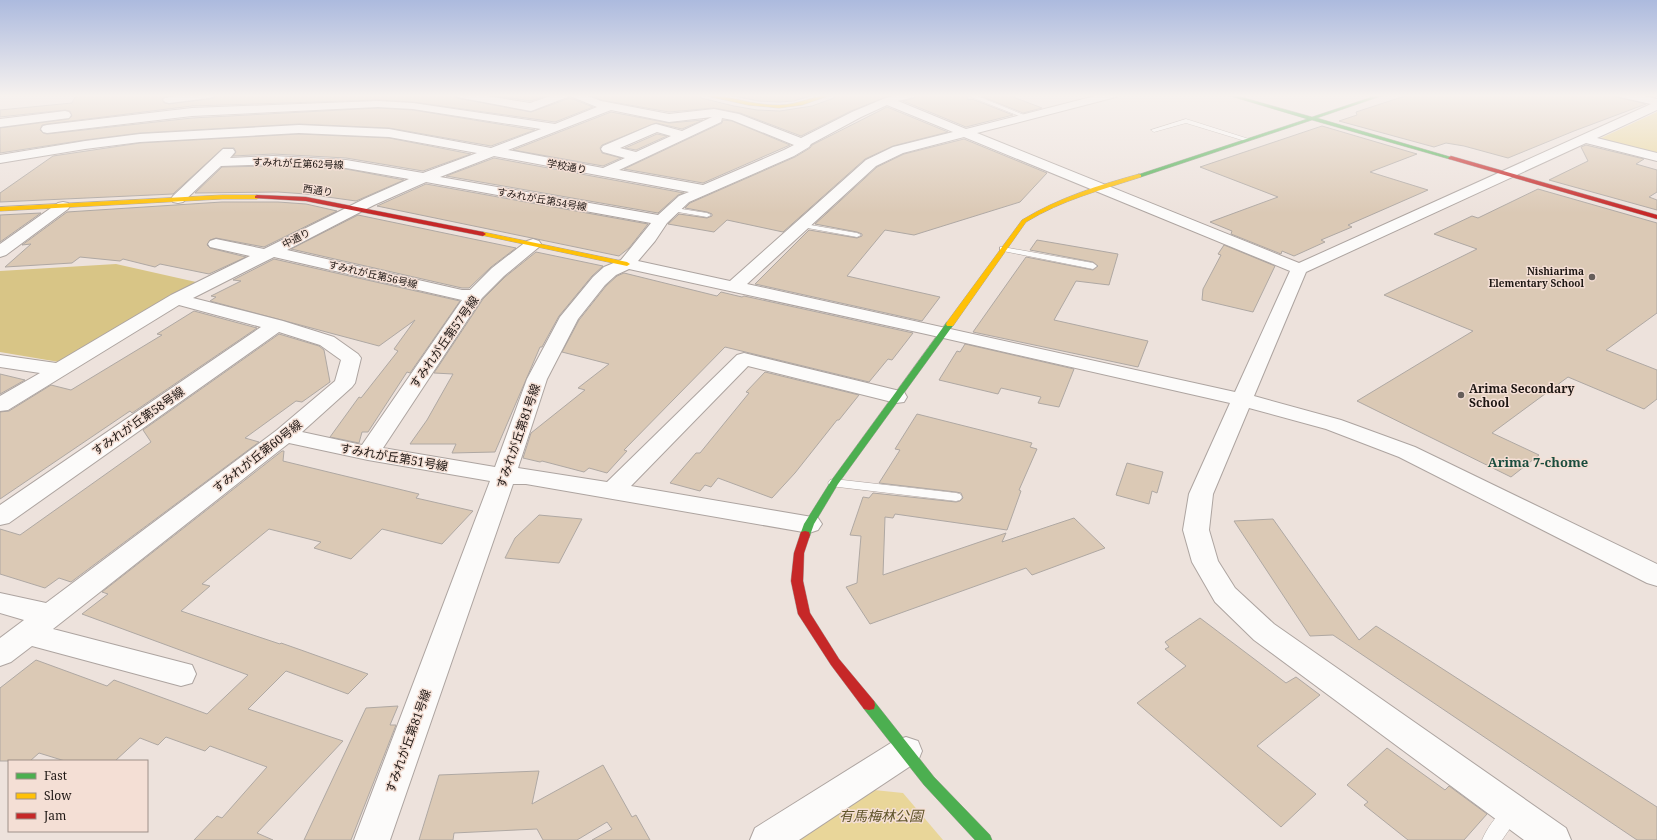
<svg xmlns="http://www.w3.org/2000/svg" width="1657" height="840" font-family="'Noto Serif','Noto Sans JP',serif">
	<rect width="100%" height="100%" fill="#ede2dc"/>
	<g fill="#e9d699">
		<polygon points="1657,112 1657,156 1599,139"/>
		<polygon points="874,790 903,793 943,840 797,840"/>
	</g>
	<polygon fill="#d8c586" points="116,264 196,282 59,362 0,352 0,271"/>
	<g fill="#dbc9b5" stroke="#afa8a3">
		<polygon points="76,95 174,95 165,97 162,99 164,103 169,104 209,99 214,98 216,95 455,95 457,98 462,99 531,112 570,98 593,107 555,122 413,102 378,100 192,106 47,124 42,125 40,130 43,133 47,134 192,118 378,108 413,110 535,130 491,146 389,128 299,124 140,133 85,140 0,153 0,128 69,119 72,116 70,111 65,110 0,117 0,110 72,103"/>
		<polygon points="490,95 550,95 530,101"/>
		<polygon points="589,95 698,95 701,98 734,106 757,110 780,111 812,106 834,98 836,95 891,95 851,111 801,136 740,113 714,108 669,112 601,100"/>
		<polygon points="729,95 813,95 794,101 779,102 758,101"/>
		<polygon points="917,95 968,95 968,100 972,99 1013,115 966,127 903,101 914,98"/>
		<polygon points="992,95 1008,95 1042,108 1023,113 983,97"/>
		<polygon points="1408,95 1608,95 1646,104 1574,131 1508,158 1464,146 1446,143 1434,147 1339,121 1357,115 1356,112"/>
		<polygon points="887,107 948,132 893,146 865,159 783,232 727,220 714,232 668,224 679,214 707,218 712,216 712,214 707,212 685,208 690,203 795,157 810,148 812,145"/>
		<polygon points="611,112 669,123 703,120 682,129 656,123 602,145 600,148 602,153 621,158 603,166 513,150"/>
		<polygon points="723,120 732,121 790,145 703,183 624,169 722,123"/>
		<polygon points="1322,126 1417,154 1370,172 1428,190 1348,225 1352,227 1321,240 1325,242 1294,256 1282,251 1281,254 1231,234 1232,231 1210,222 1278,197 1200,167"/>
		<polygon points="299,134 389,138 471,154 423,171 346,158 273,154 233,156 236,152 234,148 223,148 173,194 0,202 0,193 53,156 140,143"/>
		<polygon points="657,134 667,136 636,150 625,148"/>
		<polygon points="964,139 1047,173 1020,202 914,235 885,230 847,276 940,297 922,321 755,284 809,230 857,238 862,236 862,234 857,232 815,224 877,167 904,154"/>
		<polygon points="1586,145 1644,159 1636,164 1657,170 1657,192 1649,197 1657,200 1657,210 1549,180 1588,161 1581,147"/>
		<polygon points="494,158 684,193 678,195 658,213 446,176"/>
		<polygon points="273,166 346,169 404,180 356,201 306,194 278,192 195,193 222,167"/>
		<polygon points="426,184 648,224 629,248 619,256 377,206"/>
		<polygon points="1538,189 1657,223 1657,313 1606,350 1657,370 1657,399 1644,409 1568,377 1492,433 1539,455 1511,477 1357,401 1473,331 1384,295 1477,249 1434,234 1472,216 1478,218"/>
		<polygon points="222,202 278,202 306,204 337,211 264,247 216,238 210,240 207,245 210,248 246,257 209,274 160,264 155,267 123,259 120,261 80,257 72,263 5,267 31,244 22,245 67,212"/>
		<polygon points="41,213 0,242 0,215"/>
		<polygon points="358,215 516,248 491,267 469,288 462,288 291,249"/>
		<polygon points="1037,240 1118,254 1109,285 1076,281 1054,320 1148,341 1138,367 973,332 1026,257 1093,270 1098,266 1093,262 1030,250"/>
		<polygon points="1224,245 1275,266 1253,312 1202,300 1203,289 1221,255 1218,254"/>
		<polygon points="536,252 603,266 592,276 559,316 542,347 540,347 495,452 452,453 456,444 410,444 427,420 453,374 434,373 483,299 505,277"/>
		<polygon points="274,259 460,301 410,373 407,372 368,432 362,432 359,443 330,437 359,397 361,398 398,351 394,349 415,320 379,346 210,301 216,297 211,296 241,281 233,280"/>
		<polygon points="624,273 717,296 721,292 742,297 744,296 913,333 892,360 888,359 869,382 725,347 624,450 627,451 607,473 589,468 584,472 542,461 540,462 523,458 531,433 585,390 578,388 609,364 562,352 579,320 606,286 617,276"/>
		<polygon points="194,311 257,328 132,413 130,411 0,499 0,412 9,411 51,385 71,390 157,338 162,335 157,334"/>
		<polygon points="279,334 319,346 324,350 330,382 302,402 296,401 245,438 259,442 71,582 59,578 45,588 0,574 0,529 20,535 151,442 143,430"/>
		<polygon points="965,344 1074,369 1059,407 1038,403 1041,397 1001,388 998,394 939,380 957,351 960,352"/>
		<polygon points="765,372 859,395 839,420 837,420 795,473 772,498 718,478 711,487 705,485 700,491 670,483 696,453 700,453 749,393 746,392"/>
		<polygon points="0,374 25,380 0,394"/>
		<polygon points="917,414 1032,443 1030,447 1037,449 1019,490 1021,491 1007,530 895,514 893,518 885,517 883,575 1006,533 1002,542 1074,518 1105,548 1032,575 1026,568 870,624 846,587 857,583 861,536 850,535 863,497 869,498 873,493 956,502 960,501 963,498 961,493 956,492 879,483 900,450 895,449"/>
		<polygon points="282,451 284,451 283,461 419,494 416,498 473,511 442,544 382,529 351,559 314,548 321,542 269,529 202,584 210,586 181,611 280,644 281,643 301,650 368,674 348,694 286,671 248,709 343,741 257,833 273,840 194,840 217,816 222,818 267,767 210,746 205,751 166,737 158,745 140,738 115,761 65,761 39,753 30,761 0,761 0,688 36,660 107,686 114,680 207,714 248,675 82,614 108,594 102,592"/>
		<polygon points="1127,463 1163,472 1157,493 1152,491 1149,504 1116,495"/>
		<polygon points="539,515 582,519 559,563 505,558 515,538"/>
		<polygon points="1273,519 1359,640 1376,626 1657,807 1657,840 1637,840 1333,635 1310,636 1234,521"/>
		<polygon points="1200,618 1286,683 1296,677 1320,695 1257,746 1316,794 1281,827 1137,703 1186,666 1165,649 1169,647 1165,642"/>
		<polygon points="398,706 390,725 396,725 351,840 304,840 366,708"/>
		<polygon points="1387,748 1445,790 1449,786 1487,814 1464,840 1408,840 1364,805 1368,802 1347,785"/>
		<polygon points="603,765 632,817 636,815 650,840 592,840 612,829 607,822 577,840 543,840 537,829 454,833 453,840 419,840 439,775 539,771 532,804"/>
	</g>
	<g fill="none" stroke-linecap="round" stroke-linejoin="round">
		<defs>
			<g id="lane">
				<polygon points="971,95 975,95 1029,117 1024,118 971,97"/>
				<polygon points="1186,119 1249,139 1250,140 1245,141 1186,123 1154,132 1151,130"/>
				<polygon points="669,207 707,213 711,215 707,217 672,211 668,209"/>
				<polygon points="799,223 857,233 861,235 857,237 802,227 798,225"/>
				<polygon points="1000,247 1003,247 1093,263 1097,266 1093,269 1003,251 1000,251"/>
				<polygon points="834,479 956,493 960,494 962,497 960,500 956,501 830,486 828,483 830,480"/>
				<path d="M1511 806 1517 808 1520 814 1502 840H1482C1487 828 1499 810 1511 806Z"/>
			</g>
			<g id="street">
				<polygon points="182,95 215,95 213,97 209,98 169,103 165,102 163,100 165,98"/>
				<path d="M456 95H481L530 103 554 95H585L601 101 669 114 714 109 739 114 801 138 852 112 883 99 896 95H916L914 97 898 101 966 129 1099 95H1118L1116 97 977 133 1299 263 1651 104 1620 97 1618 95H1640L1657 99V110L1597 138 1657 153V161L1586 143 1306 272 1254 396 1341 420 1415 447 1657 564V586L1647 583 1399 457 1326 429 1249 408 1213 494 1209 530 1218 561 1235 588 1274 624 1566 828 1571 840H1524L1254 640 1215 602 1192 562 1183 530 1189 494 1230 403 926 334 629 269 616 275 605 285 578 319 547 379 518 468 607 482 737 355 744 353 904 392 907 397 904 402 896 403 748 366 631 486 818 518 822 524 818 530 809 533 526 484H513L390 840H354L490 481 368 460 289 443 53 629 192 665 196 674 192 683 181 686 32 646 11 662 0 666V638L24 620 0 613V593L46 603 277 430 335 381 341 360 320 345 279 332 9 523 0 525V505L261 327 179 305 8 410 0 411V396L40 373 0 367V355L56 363 171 295 250 256 210 247 208 244 210 241 216 239 264 249 364 199 409 179 346 168 273 164 221 166 183 202 178 203 173 202 171 199 173 196 223 149H233L235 152 230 158 273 156 346 160 423 173 477 153 389 137 299 133 140 142 85 149 0 163V155L85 141 140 134 299 125 389 129 491 148 541 129 413 109 378 107 192 116 47 133 43 132 41 129 43 126 47 125 192 108 378 101 413 103 555 124 597 107 570 96 531 111 462 98 458 97ZM887 105 953 132 893 147 866 160 730 281 638 261 655 241 667 223 689 202 794 156 809 147 811 144 861 117ZM611 110 669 122 712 117 682 131 656 124 652 125 603 146 601 149 603 152 625 158 603 168 508 150ZM722 118 732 120 794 145 784 150 703 185 619 170 721 122ZM657 132 671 136 636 152 620 148ZM964 137 1290 271 1235 392 747 284 876 166 903 153ZM494 156 689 192 679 196 658 215 440 177ZM426 182 651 223 621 260 604 267 593 277 560 317 527 379 495 467 383 448 482 298 504 276 539 247 541 244 539 241 533 239 527 241 492 268 470 290H462L287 250 374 205ZM274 257 462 300 362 445 302 432 352 387 355 383 361 358 358 354 334 337 283 321 193 298Z"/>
				<polygon points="65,111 69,112 71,115 69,118 0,127 0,119"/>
				<polygon points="63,202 68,203 70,206 68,209 6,255 0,257 0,244 58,203"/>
				<polygon points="906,737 918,741 922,751 918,761 799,840 750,840 755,828 894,741"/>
			</g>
			<g id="fast">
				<polygon points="1227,95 1234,95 1312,117 1378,95 1384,95 1317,118 1454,158 1449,159 1312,120 1141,177 1137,177 1137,175 1307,119"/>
				<polygon points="947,322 953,322 954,324 838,484 814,524 809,538 801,538 800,535 804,524 831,481"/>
				<polygon points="869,700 874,701 934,777 990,835 992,840 975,840 924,785 864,709 863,705 864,701"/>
			</g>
			<g id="slow">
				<path d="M703 95C729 95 753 106 780 105 798 105 815 95 831 95L802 105 779 108 748 105Z"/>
				<path d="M1139 174 1141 175V177C1101 190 1062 200 1026 222L953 326H947L946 324 947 322 1022 220C1058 198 1099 185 1139 174Z"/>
				<polygon points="222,195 257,195 260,197 257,199 222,199 0,211 0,207"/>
				<polygon points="483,232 627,262 630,264 627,266 481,235 480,234"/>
			</g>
			<g id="jam">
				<polygon points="1451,156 1657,215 1657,219 1449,159 1448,158"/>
				<polygon points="257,195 306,197 483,232 486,234 483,236 306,201 255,198 255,196"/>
				<polygon points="805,531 809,532 810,535 804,553 803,581 810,613 839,659 874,701 875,705 874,709 869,710 864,709 831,665 798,614 791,581 794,553 801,532"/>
			</g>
		</defs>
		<use href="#lane" stroke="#ada4a0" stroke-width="1"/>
		<use href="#street" stroke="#ada4a0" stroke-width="2"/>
		<use href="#fast" stroke="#ada4a0" stroke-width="1"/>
		<use href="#slow" stroke="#ada4a0" stroke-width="1"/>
		<use href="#jam" stroke="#ada4a0" stroke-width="1"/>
		<use href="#lane" fill="#fcfbfa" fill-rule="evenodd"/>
		<use href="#street" fill="#fcfbfa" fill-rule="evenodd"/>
		<use href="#fast" fill="#4caf50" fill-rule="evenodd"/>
		<use href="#slow" fill="#ffc107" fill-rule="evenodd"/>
		<use href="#jam" fill="#c62828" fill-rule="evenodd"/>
	</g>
	<linearGradient id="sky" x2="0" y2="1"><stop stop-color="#acbade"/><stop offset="0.45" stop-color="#f7f2ef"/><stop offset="1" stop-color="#f7f2ef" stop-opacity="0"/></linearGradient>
	<rect width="1657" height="213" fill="url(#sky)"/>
	<g fill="#665e5a" stroke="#f4dfd5" stroke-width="1.5">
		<circle cx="1592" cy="277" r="4"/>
		<circle cx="1461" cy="395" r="4"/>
	</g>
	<g text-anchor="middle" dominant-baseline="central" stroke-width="3" stroke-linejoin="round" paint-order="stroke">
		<g font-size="10" fill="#1e1714" stroke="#f4dfd5">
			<text transform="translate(298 163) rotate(2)">すみれが丘第62号線</text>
			<text transform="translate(567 166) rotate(10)">学校通り</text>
			<text transform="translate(318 190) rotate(8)">西通り</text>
			<text transform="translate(542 199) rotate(10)">すみれが丘第54号線</text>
			<text transform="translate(296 238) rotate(-27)">中通り</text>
			<text transform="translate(373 274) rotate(13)">すみれが丘第56号線</text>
		</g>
		<g font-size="10" font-weight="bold" fill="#1e1714" stroke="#f4dfd5" text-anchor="end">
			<text x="1584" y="271">Nishiarima<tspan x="1584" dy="12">Elementary School</tspan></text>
		</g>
		<g font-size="12" fill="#1e1714" stroke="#f4dfd5">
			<text transform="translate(444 342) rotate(-55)">すみれが丘第57号線</text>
			<text transform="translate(138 421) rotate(-35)">すみれが丘第58号線</text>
			<text transform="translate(518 436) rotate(-71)">すみれが丘第81号線</text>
			<text transform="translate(257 456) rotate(-38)">すみれが丘第60号線</text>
			<text transform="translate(394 457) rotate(10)">すみれが丘第51号線</text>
			<text transform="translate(408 741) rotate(-70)">すみれが丘第81号線</text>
		</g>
		<g font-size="12" font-weight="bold" fill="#1e1714" stroke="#f4dfd5" text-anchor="start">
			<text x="1469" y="388">Arima Secondary<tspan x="1469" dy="14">School</tspan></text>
		</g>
		<g font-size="13" font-weight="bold" fill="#1b4d3e" stroke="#f4dfd5">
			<text x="1538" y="462">Arima 7-chome</text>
		</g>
		<g font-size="14" font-style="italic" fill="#5f5429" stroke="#f4dfd5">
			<text x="881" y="815">有馬梅林公園</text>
		</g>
	</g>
	<rect x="8" y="760" width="140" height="72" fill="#f4dfd5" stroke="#9e8f88"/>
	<rect x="16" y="773" width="20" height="6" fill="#4caf50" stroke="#9e8f88"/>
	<text x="44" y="780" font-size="12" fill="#1e1714">Fast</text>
	<rect x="16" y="793" width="20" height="6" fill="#ffc107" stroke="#9e8f88"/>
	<text x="44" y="800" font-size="12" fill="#1e1714">Slow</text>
	<rect x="16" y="813" width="20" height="6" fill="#c62828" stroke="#9e8f88"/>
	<text x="44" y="820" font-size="12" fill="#1e1714">Jam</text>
</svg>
